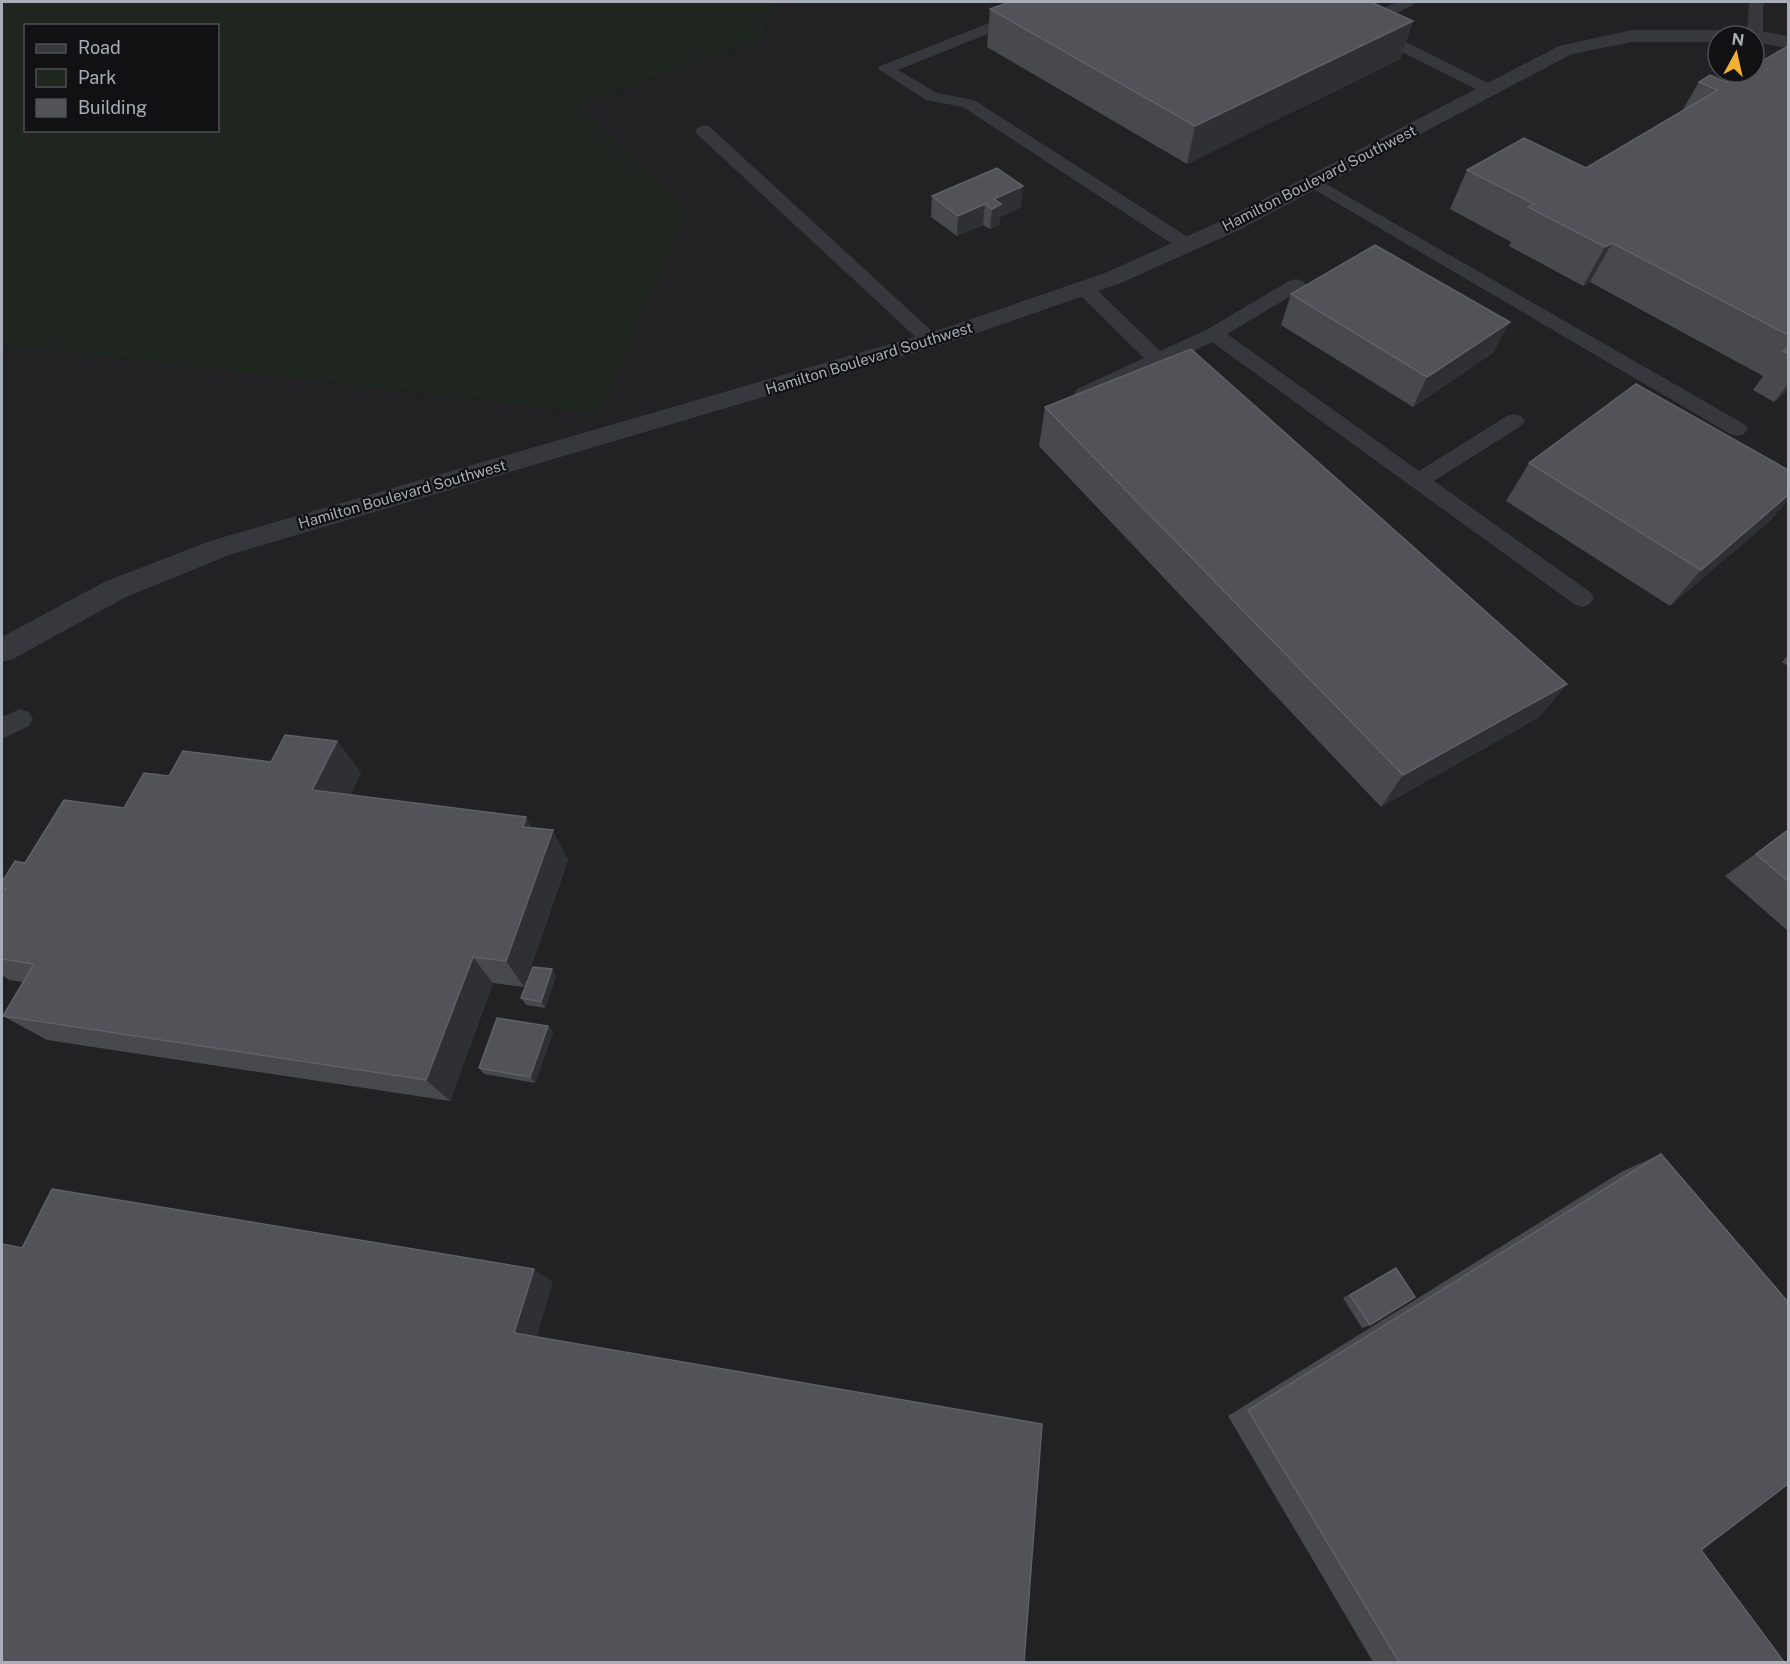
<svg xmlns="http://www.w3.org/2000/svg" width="1790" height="1664" font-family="'Public Sans',sans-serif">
	<rect width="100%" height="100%" fill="#161618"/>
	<path fill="#222225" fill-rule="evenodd" d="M777 2H1788V1662H2V344L601 414 577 105 761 39ZM1718 36H1754V72H1718Z"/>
	<path fill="#1e261f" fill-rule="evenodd" d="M2 2H777L761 39 577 105 688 210 601 414 2 344ZM26 26H218V130H26Z"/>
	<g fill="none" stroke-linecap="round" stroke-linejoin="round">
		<g fill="#37383d" fill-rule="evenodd">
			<polygon points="1043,2 1062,2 1060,5 898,70 937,93 974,100 1194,241 1196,245 1194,249 1180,249 963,107 926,100 878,69 880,66"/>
			<polygon points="1306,2 1324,2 1360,19 1397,2 1415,2 1413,5 1372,25 1496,87 1498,90 1490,95 1484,93 1308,5"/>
			<polygon points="1749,2 1766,2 1763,6 1763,36 1755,41 1754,36 1747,36"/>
			<polygon points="703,125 709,126 937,336 940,340 937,344 930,346 923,344 697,134 695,130"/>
			<polygon points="1314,177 1744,424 1748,429 1744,434 1737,436 1730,434 1308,186 1305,182 1308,178"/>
			<polygon points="1296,279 1303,281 1306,285 1303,289 1227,334 1419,471 1507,416 1514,414 1521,416 1525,421 1521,426 1434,481 1590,592 1594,598 1590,604 1582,607 1574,604 1212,342 1091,399 1084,401 1077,399 1074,394 1077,389 1144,358 1077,292 1074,288 1077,284 1091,284 1160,351 1206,330 1289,281"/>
			<polygon points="20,709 29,712 33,719 29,726 2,739 2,717"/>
		</g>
		<g fill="#37383d" fill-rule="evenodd">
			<polygon points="1632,30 1718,30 1725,32 1727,36 1718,36 1718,42 1632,42 1572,54 1239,230 1121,283 963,338 229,555 124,598 13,659 2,662 2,637 104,582 210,541 945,328 1105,273 1223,220 1559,46"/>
			<polygon points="1754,30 1788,36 1788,48 1754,42 1754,36 1745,36 1747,32"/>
		</g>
	</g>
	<g fill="#47494d">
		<polygon points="990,9 1413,21 1400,59 1187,164 987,47"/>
		<polygon points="1788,46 1788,392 1787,391 1774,402 1753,390 1763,376 1590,282 1583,286 1509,246 1511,242 1450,209 1467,170 1586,168 1682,111 1699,82 1726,82"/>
		<polygon points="932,196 1021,207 1000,217 999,225 990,229 983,225 957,236 931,217"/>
		<polygon points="1291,294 1494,352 1413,407 1281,325"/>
		<polygon points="1045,407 1567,684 1539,717 1381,807 1039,446"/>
		<polygon points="1529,463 1773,518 1670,606 1506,501"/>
		<polygon points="1788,655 1788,666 1782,662"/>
		<polygon points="337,741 361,773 350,794 532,828 568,860 524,987 493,983 450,1101 47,1040 3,1016 23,982 9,980 2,975 2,897 4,892 2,890 2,882 25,863 124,808 169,776 271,762"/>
		<polygon points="1788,830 1788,931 1725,876"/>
		<polygon points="552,969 556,976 545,1008 526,1005 521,998"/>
		<polygon points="548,1026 553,1032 535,1083 484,1074 479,1068"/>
		<polygon points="1661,1154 1701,1550 1784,1662 1373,1662 1228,1416 1621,1172"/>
		<polygon points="1396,1268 1370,1325 1362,1328 1343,1298"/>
	</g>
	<g fill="#2f3033">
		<polygon points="1413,21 1400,59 1187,164 1195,126"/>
		<polygon points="1023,186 1021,207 1000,217 999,225 990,229 992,209 994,199"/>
		<polygon points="985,204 983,225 957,236 958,216"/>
		<polygon points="1612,243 1590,282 1583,286 1605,247"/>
		<polygon points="1510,322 1494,352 1413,407 1427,377"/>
		<polygon points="1788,384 1788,390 1774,402"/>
		<polygon points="1788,495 1788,500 1773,518 1670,606 1701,570"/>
		<polygon points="1567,684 1539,717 1381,807 1403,775"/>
		<polygon points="337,741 361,773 338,821 312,790"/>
		<polygon points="526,817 543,848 523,827"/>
		<polygon points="553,830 568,860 524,987 506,961"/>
		<polygon points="473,957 493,983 450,1101 426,1080"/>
		<polygon points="552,969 556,976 545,1008 541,1002"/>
		<polygon points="548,1026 553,1032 535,1083 530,1077"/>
		<polygon points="534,1269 553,1282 535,1343 514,1333"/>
	</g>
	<g fill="#525359" stroke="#5f6168" stroke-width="1.5">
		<polygon points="1010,2 1371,2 1413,21 1195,126 990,9"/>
		<polygon points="1788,46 1788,335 1612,243 1605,247 1528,207 1534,204 1467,170 1524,138 1586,168 1718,90 1699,82 1710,75 1726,82 1744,72 1754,72 1754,66"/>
		<polygon points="997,168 1023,186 994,199 1001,204 992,209 985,204 958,216 932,196"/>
		<polygon points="1375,245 1510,322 1427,377 1291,294"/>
		<polygon points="1788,347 1788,354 1783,351"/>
		<polygon points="1191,349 1567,684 1403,775 1045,407"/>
		<polygon points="1636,384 1788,470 1788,495 1701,570 1529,463"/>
		<polygon points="285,735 337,741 312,790 526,817 523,827 553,830 506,961 473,957 426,1080 3,1016 34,964 2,959 2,897 6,889 2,889 2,882 15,861 25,863 64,800 124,808 144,773 169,776 183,751 271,762"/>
		<polygon points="1788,830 1788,881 1756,854"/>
		<polygon points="533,967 552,969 541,1002 521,998"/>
		<polygon points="497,1018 548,1026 530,1077 479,1068"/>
		<polygon points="1661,1154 1788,1302 1788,1484 1701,1550 1784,1662 1399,1662 1248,1410"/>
		<polygon points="52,1189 534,1269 514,1333 1042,1424 1024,1662 2,1662 2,1244 22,1248"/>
		<polygon points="1396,1268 1415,1297 1370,1325 1350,1295"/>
	</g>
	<g text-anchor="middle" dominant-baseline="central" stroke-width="4.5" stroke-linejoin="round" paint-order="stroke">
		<g font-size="15" fill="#a8adb8" stroke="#111113">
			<text transform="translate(1319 178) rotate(-27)">Hamilton Boulevard Southwest</text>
			<text transform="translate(869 358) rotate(-17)">Hamilton Boulevard Southwest</text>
			<text transform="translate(402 494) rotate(-16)">Hamilton Boulevard Southwest</text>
		</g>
	</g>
	<rect width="1790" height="1664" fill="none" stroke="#a8adb8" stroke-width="6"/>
	<rect x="24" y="24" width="195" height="108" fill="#111113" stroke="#4d4f55" stroke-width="1.5"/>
	<rect x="36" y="44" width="30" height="9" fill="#37383d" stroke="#4d4f55" stroke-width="1.5"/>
	<text x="78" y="54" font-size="18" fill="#a8adb8">Road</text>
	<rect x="36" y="69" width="30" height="18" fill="#1e261f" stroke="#4d4f55" stroke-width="1.5"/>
	<text x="78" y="84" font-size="18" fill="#a8adb8">Park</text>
	<rect x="36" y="99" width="30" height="18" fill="#525359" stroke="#4d4f55" stroke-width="1.5"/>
	<text x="78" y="114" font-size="18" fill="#a8adb8">Building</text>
	<g transform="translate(1736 54) rotate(8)"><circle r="28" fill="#111113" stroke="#4d4f55" stroke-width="1.5"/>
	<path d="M0-4.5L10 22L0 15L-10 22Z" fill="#f2b134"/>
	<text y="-9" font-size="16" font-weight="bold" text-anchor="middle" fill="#a8adb8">N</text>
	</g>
</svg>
